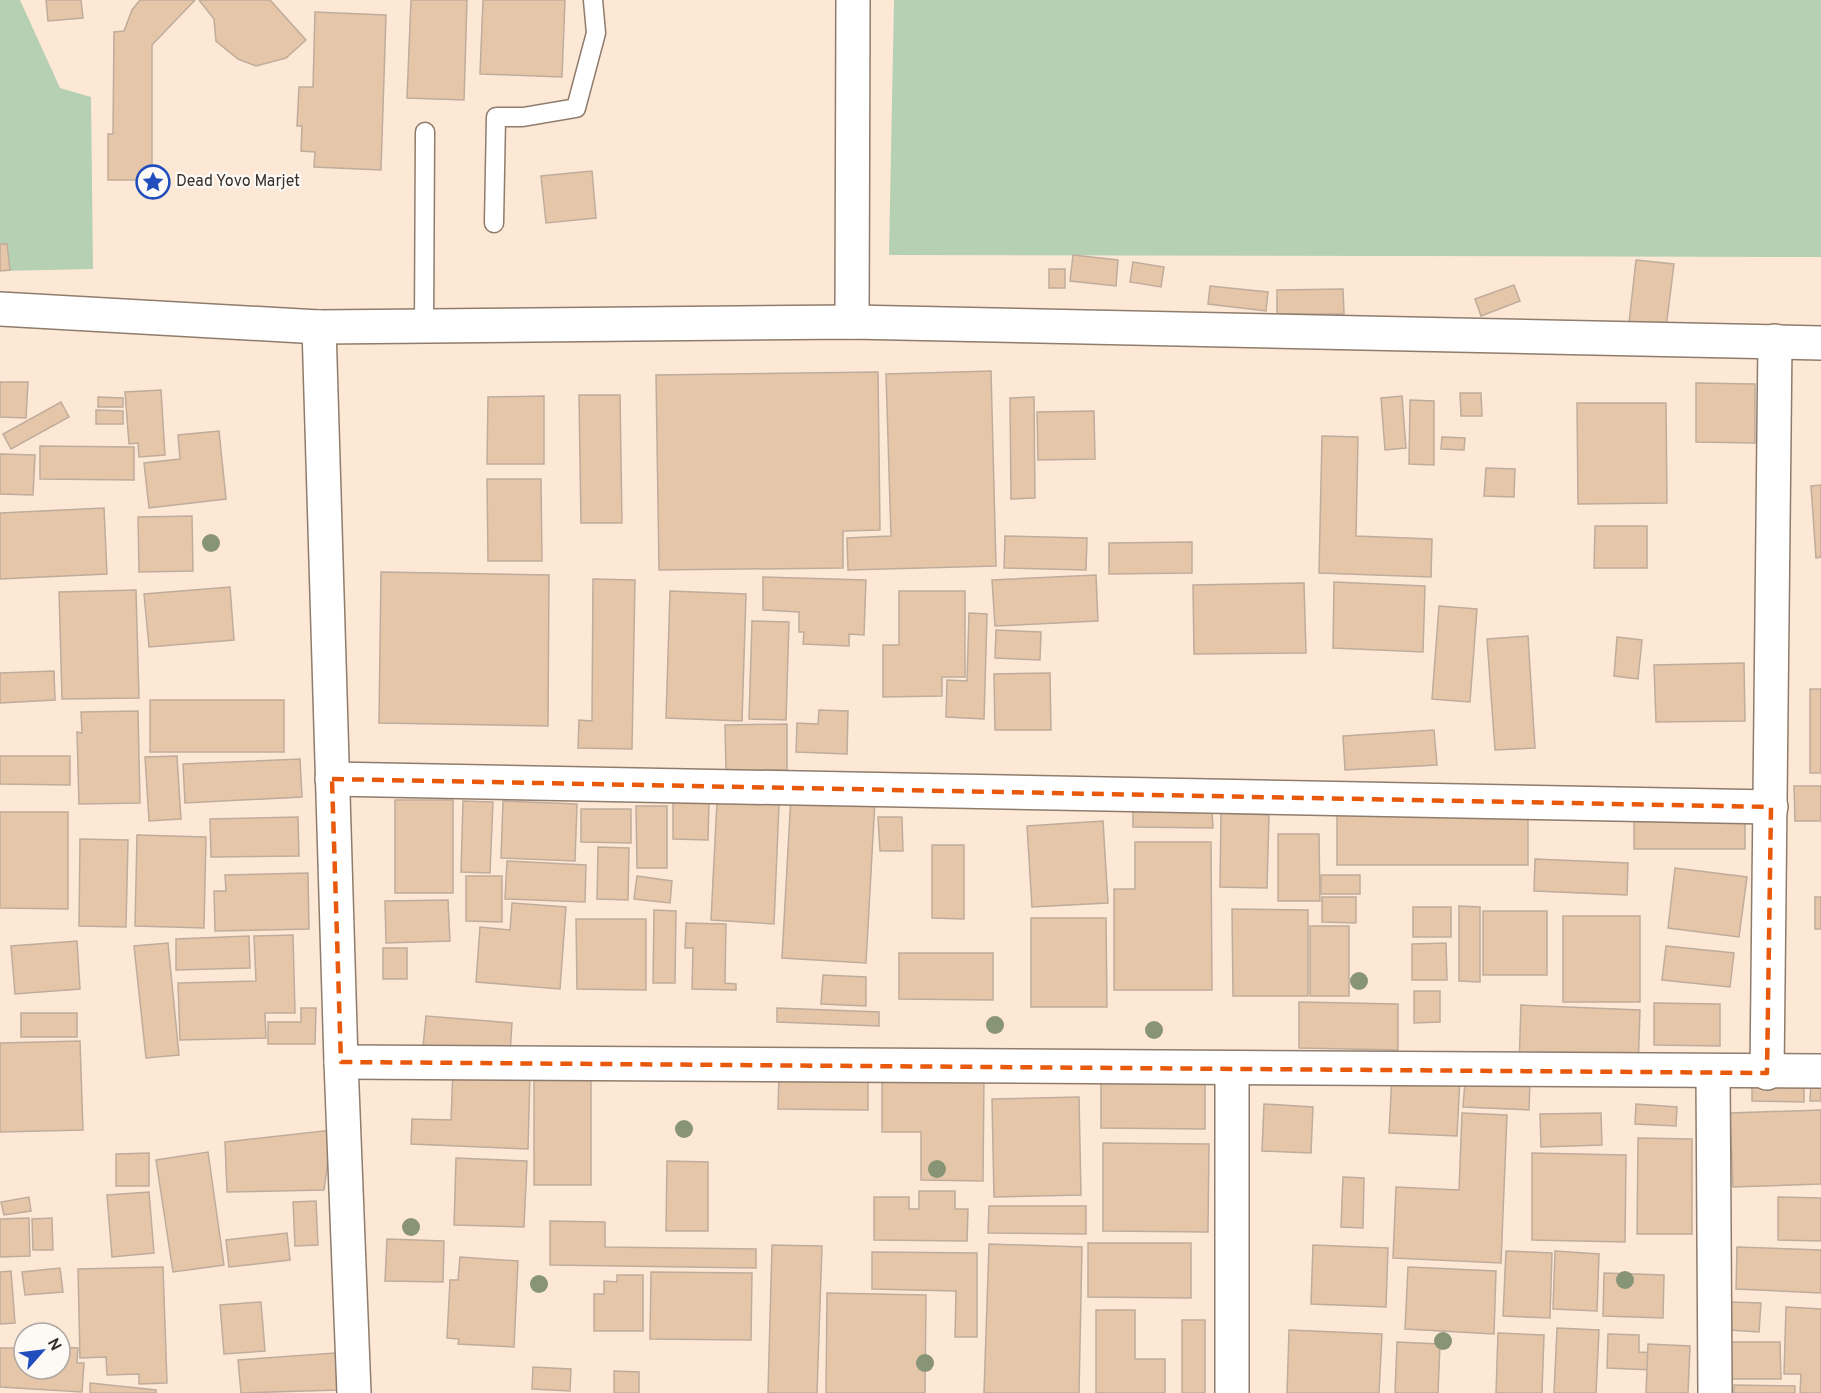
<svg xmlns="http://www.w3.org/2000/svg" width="1821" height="1393" font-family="Overpass,sans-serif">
	<rect width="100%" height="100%" fill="#fde8d6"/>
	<g fill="#b5d0b3">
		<polygon points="0,0 20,0 60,88 91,97 93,269 0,271"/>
		<polygon points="894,0 1821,0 1821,257 889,255"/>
	</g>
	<g fill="#e5c6a9" stroke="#c0ac9b" stroke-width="1.5">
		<polygon points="46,0 81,0 83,18 48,21"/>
		<polygon points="140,0 195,0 152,45 152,180 108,180 108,134 113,134 114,32 124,31 132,10"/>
		<polygon points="270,0 306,40 286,58 256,66 238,59 216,41 214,19 199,0"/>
		<polygon points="411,0 467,0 464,100 407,98"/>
		<polygon points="483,0 565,0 562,77 480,74"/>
		<polygon points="315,12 386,15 381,170 314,167 315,152 301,151 302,126 297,126 299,87 313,87"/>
		<polygon points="592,171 596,218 546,223 541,176"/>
		<polygon points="0,244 7,244 10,270 0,271"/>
		<polygon points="1073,255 1118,260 1116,286 1070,281"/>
		<polygon points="1636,260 1674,264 1666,328 1629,323"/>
		<polygon points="1133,262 1164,267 1161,287 1130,282"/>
		<rect x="1049" y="269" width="16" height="19"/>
		<polygon points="1514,285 1520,301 1481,316 1475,299"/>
		<polygon points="1210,286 1268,292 1266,311 1208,304"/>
		<polygon points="1343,289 1344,314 1277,314 1277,290"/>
		<polygon points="991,371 996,566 848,570 847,538 891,536 886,374"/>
		<polygon points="878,372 880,530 843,531 843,568 659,570 656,375"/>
		<polygon points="0,382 28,382 26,418 0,417"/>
		<polygon points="1696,383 1755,384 1755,443 1696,442"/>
		<polygon points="161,390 165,455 139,457 138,443 129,444 125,392"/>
		<polygon points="1460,393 1481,393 1482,416 1461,416"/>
		<polygon points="579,395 620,395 622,523 581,523"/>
		<polygon points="544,396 544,464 487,464 488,397"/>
		<polygon points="1402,396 1406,448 1385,450 1381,398"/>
		<polygon points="98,397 123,398 123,407 98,407"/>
		<polygon points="1034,397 1035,498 1011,499 1010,398"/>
		<polygon points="1410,400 1434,401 1434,465 1409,464"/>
		<polygon points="61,402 69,417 11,449 3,434"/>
		<polygon points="1577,403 1666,403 1667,503 1578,504"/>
		<polygon points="96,410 123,411 123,424 96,424"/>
		<polygon points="1094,411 1095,459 1038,460 1037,412"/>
		<polygon points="219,431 226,499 149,508 144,463 180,459 178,435"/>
		<polygon points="1322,436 1358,437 1356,536 1432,539 1431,577 1319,573"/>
		<polygon points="1442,437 1465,438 1464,450 1441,449"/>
		<polygon points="40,446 134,447 134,480 40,479"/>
		<polygon points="0,454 35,455 33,495 0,494"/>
		<polygon points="1486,468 1515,469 1514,497 1484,496"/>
		<polygon points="487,479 541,479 542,561 488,561"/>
		<polygon points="1821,485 1821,557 1816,558 1811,486"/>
		<polygon points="104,508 107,574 0,579 0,513"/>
		<polygon points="192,516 193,571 139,572 138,517"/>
		<polygon points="1595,526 1647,526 1647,568 1594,568"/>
		<polygon points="1005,536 1087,538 1086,570 1004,568"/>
		<polygon points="1192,542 1192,573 1109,574 1109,543"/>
		<polygon points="381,572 549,575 548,726 379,723"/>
		<polygon points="1096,575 1098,621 995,626 992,580"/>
		<polygon points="763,577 866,580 864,635 849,634 849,646 803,644 804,632 799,632 799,612 763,610"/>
		<polygon points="593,579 635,580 632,749 578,748 579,720 592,721"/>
		<polygon points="1334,582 1425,586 1423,652 1333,648"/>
		<polygon points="1304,583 1306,653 1194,654 1193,585"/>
		<polygon points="230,587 234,640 149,647 144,594"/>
		<polygon points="136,590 139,698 62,699 59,592"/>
		<polygon points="670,591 746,594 742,721 666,718"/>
		<polygon points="899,591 965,591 965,677 942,677 942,696 883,697 883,645 899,645"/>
		<polygon points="1439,606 1477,609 1470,702 1432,699"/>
		<polygon points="969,613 987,614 984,719 946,717 947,680 967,681"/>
		<polygon points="752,621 789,622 786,720 749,719"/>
		<polygon points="996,630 1041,632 1040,660 995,658"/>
		<polygon points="1528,636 1535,748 1495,750 1487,639"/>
		<polygon points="1617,637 1642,640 1638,679 1614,676"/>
		<polygon points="1744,663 1745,721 1656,722 1654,665"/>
		<polygon points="54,671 55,700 0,703 0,673"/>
		<polygon points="1050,673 1051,730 995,730 994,674"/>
		<rect x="1810" y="689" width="11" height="84"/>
		<rect x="150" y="700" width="134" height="52"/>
		<polygon points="819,710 848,711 847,754 796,752 797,723 818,724"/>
		<polygon points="138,711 140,803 79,804 77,732 82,733 81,712"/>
		<polygon points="787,724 787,770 726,771 725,725"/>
		<polygon points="1434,730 1437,765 1345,770 1343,736"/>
		<polygon points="0,756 70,756 70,785 0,784"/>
		<polygon points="177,756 181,819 149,821 145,757"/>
		<polygon points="300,759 302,797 185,803 183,764"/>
		<polygon points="1794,786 1821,786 1821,821 1795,821"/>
		<polygon points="791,795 875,800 866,963 782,958"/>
		<rect x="395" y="800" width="58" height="93"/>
		<polygon points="463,801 493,802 490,873 461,872"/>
		<polygon points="503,801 577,804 575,861 501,858"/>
		<polygon points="717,801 779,804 774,924 711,920"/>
		<polygon points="673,802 709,803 708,840 673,839"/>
		<polygon points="636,806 667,806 667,868 637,868"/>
		<polygon points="581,809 631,809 631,843 581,842"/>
		<polygon points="1133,811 1212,811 1213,828 1133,827"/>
		<polygon points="0,812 68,812 68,909 0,908"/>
		<polygon points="1221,813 1269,815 1267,888 1220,887"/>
		<polygon points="1337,814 1528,815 1528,865 1337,865"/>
		<rect x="1634" y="816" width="111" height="33"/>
		<polygon points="298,817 299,856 211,857 210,819"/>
		<polygon points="878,817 902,817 903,851 880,851"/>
		<polygon points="1103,821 1108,903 1032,907 1027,826"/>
		<polygon points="1278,834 1319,834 1320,901 1278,901"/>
		<polygon points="137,835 206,837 204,928 135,926"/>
		<polygon points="80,839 128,840 126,927 79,926"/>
		<polygon points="1135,842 1211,842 1212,990 1114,990 1114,889 1135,889"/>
		<polygon points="932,845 964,845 964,919 932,918"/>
		<polygon points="598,847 629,848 628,900 597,899"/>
		<polygon points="1535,859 1628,863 1627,895 1534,891"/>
		<polygon points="507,861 586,865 585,902 505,899"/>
		<polygon points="1675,868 1747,877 1739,937 1668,928"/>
		<polygon points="308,873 309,929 215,931 214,891 226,891 225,875"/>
		<rect x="1321" y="875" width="39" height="19"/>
		<polygon points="466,876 502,876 502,922 466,921"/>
		<polygon points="637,876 672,881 670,903 634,899"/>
		<polygon points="1322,897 1356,897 1356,923 1322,922"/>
		<rect x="1815" y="897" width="6" height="32"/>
		<polygon points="448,900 450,941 386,943 385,901"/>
		<polygon points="512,903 566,907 560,989 476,982 480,927 510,930"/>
		<polygon points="1459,906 1480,907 1480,982 1459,981"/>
		<rect x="1413" y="907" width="38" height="30"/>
		<polygon points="1232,909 1308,910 1308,996 1233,996"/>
		<polygon points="654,910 676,911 675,983 653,983"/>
		<rect x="1483" y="911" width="64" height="64"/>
		<rect x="1563" y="916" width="77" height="86"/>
		<polygon points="1031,918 1106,918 1107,1007 1031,1007"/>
		<polygon points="576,919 646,919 646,990 577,989"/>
		<polygon points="686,923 726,924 725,983 736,984 736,990 692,989 693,948 685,948"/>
		<rect x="1310" y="926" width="39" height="70"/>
		<polygon points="293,935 295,1013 265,1013 266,1038 180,1040 178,983 256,981 254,936"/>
		<polygon points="249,936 250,968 176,970 176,939"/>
		<polygon points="77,941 80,989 15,994 11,946"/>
		<polygon points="168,943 179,1055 146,1058 134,946"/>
		<polygon points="1446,943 1447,980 1412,980 1412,944"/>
		<polygon points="1666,946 1734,953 1730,987 1662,980"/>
		<rect x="383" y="948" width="24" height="31"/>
		<polygon points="899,953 993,953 993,1000 899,999"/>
		<polygon points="823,975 866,977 866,1006 821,1004"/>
		<polygon points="1414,991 1440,991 1440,1022 1414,1023"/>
		<polygon points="1299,1002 1398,1004 1398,1050 1299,1048"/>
		<polygon points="1654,1003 1720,1004 1720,1046 1654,1045"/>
		<polygon points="1521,1005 1640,1010 1638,1072 1519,1067"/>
		<polygon points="301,1008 316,1008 315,1044 268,1044 268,1022 301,1022"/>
		<polygon points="777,1008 879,1012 879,1026 777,1022"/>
		<rect x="21" y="1013" width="56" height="24"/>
		<polygon points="426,1016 512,1023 510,1054 423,1047"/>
		<polygon points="80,1041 83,1130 0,1132 0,1043"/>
		<polygon points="453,1069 530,1072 528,1149 411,1144 412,1119 451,1120"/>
		<rect x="534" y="1073" width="57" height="112"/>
		<polygon points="882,1074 984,1075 983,1181 921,1180 921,1132 882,1132"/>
		<polygon points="1392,1074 1460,1078 1457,1136 1389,1133"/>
		<polygon points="779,1075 868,1076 868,1110 778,1109"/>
		<polygon points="1101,1078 1205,1079 1205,1129 1101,1128"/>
		<polygon points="1752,1079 1804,1080 1804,1102 1752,1101"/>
		<polygon points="1530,1081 1529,1110 1463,1107 1465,1082"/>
		<polygon points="1811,1084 1821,1084 1821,1101 1810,1101"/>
		<polygon points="1079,1097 1081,1195 994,1197 992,1099"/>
		<polygon points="1264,1104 1313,1107 1311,1153 1262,1151"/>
		<polygon points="1636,1104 1677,1107 1676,1126 1635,1124"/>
		<polygon points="1821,1110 1821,1184 1733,1187 1730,1113"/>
		<polygon points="1462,1113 1507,1115 1501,1263 1393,1258 1396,1187 1459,1190"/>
		<polygon points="1601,1113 1602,1145 1541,1147 1540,1114"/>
		<polygon points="332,1130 324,1190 227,1192 225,1142"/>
		<polygon points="1638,1138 1692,1139 1692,1234 1637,1234"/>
		<polygon points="1103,1143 1209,1144 1208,1232 1103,1231"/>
		<polygon points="208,1152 224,1265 173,1272 156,1160"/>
		<polygon points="149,1153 149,1186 116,1186 116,1154"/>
		<polygon points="1532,1153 1626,1155 1625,1242 1532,1240"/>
		<polygon points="456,1158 527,1161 524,1227 454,1225"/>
		<polygon points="667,1161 708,1162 708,1231 666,1231"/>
		<polygon points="1343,1177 1364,1178 1363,1228 1341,1227"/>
		<polygon points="919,1191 955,1191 955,1209 968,1209 967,1241 874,1240 874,1197 909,1197 909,1209 919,1209"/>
		<polygon points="149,1192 154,1253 112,1257 107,1195"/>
		<polygon points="29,1197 31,1211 4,1215 1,1202"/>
		<polygon points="1778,1197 1821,1198 1821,1241 1778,1240"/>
		<polygon points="316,1201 318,1245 295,1246 293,1202"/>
		<polygon points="989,1206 1086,1206 1086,1234 988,1233"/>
		<polygon points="29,1218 30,1256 0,1257 0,1219"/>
		<polygon points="52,1218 53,1250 33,1250 32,1219"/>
		<polygon points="550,1221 605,1222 605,1247 756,1249 756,1268 550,1265"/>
		<polygon points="287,1233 290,1260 229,1267 226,1240"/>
		<polygon points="387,1239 444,1241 443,1282 385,1281"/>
		<polygon points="1088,1243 1191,1243 1191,1298 1088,1297"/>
		<polygon points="989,1244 1082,1247 1079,1393 984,1393"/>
		<polygon points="772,1245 822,1246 817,1393 768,1393"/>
		<polygon points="1313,1245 1388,1248 1386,1307 1311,1304"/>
		<polygon points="1737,1247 1821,1250 1821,1293 1736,1289"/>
		<polygon points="1506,1251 1552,1253 1550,1318 1503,1316"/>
		<polygon points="1555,1251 1599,1254 1597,1311 1553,1309"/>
		<polygon points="872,1252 977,1253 977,1337 955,1337 956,1291 872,1289"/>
		<polygon points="460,1257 518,1261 514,1347 458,1344 459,1339 447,1338 450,1280 458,1280"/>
		<polygon points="163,1267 167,1383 139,1384 139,1374 107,1375 106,1357 80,1358 78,1269"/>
		<polygon points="1408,1267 1496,1271 1494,1334 1405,1329"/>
		<polygon points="60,1268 63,1292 25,1295 22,1272"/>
		<polygon points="11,1271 15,1323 0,1324 0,1272"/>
		<polygon points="651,1272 752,1273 751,1340 650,1339"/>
		<polygon points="1604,1273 1664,1275 1663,1318 1603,1316"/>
		<polygon points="617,1275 643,1275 643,1331 594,1331 594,1294 604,1294 604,1281 617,1282"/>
		<polygon points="827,1293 926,1295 925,1393 826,1393"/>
		<polygon points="261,1302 265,1351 224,1354 220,1305"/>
		<polygon points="1731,1302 1761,1303 1759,1332 1729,1330"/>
		<polygon points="1786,1307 1821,1309 1821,1393 1800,1393 1801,1374 1784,1374"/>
		<polygon points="1096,1310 1135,1310 1135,1359 1165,1359 1165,1393 1096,1393"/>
		<rect x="1182" y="1320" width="23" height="73"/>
		<polygon points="1557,1328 1599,1330 1596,1393 1554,1393"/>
		<polygon points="1289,1330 1382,1334 1379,1393 1287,1393"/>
		<polygon points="1498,1333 1544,1335 1542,1393 1496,1393"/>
		<polygon points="1608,1334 1639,1335 1639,1352 1654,1353 1653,1370 1607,1368"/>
		<polygon points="1397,1342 1440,1344 1438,1393 1395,1393"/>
		<polygon points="1731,1342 1780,1342 1781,1379 1732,1379"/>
		<polygon points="1648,1344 1690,1346 1688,1393 1646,1393"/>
		<polygon points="60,1347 78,1348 77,1363 84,1363 82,1392 0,1387 0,1348 17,1348 17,1352 24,1352 24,1369 60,1369"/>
		<polygon points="335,1353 338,1390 241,1393 238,1360"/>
		<polygon points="533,1367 571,1369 570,1391 532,1389"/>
		<polygon points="614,1371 639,1372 639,1393 614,1393"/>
		<polygon points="90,1383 156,1390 156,1393 90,1393"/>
		<polygon points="1734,1385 1795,1386 1795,1393 1734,1393"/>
	</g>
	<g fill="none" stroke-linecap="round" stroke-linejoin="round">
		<defs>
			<g id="lane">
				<polyline points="494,223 496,117 523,117 576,108 596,33 593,0"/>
				<polyline points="424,326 425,132"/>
			</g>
			<g id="street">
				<polyline points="0,309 319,327 852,322 1821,343"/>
				<polyline points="852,322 853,0"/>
				<polyline points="319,327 341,1062 354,1393"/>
				<polyline points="332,779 1771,807"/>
				<polyline points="341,1062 1821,1071"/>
				<polyline points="1713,1072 1715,1393"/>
				<polyline points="1767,1073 1775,341"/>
				<polyline points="1232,1393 1232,1069"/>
			</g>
		</defs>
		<use href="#lane" stroke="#8f7c6c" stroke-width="21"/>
		<use href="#street" stroke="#8f7c6c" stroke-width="36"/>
		<use href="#lane" stroke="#fff" stroke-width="18"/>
		<use href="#street" stroke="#fff" stroke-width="33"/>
	</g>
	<g fill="#879476">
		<circle cx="211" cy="543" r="9"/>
		<circle cx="1359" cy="981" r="9"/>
		<circle cx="995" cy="1025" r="9"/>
		<circle cx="1154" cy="1030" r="9"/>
		<circle cx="684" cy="1129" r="9"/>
		<circle cx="937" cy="1169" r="9"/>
		<circle cx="411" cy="1227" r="9"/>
		<circle cx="1625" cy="1280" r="9"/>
		<circle cx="539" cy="1284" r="9"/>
		<circle cx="1443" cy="1341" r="9"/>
		<circle cx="925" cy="1363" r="9"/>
	</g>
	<path fill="none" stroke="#e8590c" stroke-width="4.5" stroke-dasharray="12 8" stroke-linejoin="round" d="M332 779 1771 807 1767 1073 341 1062Z"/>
	<defs>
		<symbol id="sight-ring" viewBox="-11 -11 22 22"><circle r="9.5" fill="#fdf9f5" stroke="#214ebc" stroke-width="1.5"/><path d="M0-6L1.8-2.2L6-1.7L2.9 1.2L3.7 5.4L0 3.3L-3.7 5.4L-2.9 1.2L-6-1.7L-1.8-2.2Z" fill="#214ebc"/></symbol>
	</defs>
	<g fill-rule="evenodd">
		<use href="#sight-ring" x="134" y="163" width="38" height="38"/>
	</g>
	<g text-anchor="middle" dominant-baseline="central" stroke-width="4.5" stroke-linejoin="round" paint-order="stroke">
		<g font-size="16" fill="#372f28" stroke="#fdf9f5" text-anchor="start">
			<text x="176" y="182">Dead Yovo Marjet</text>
		</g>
	</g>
	<g transform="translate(42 1351) rotate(62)"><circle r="28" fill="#fdf9f5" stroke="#aea8a3" stroke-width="1.5"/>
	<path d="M0-4.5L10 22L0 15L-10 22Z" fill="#214ebc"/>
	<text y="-9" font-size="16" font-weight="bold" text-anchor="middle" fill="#372f28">N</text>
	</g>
</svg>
